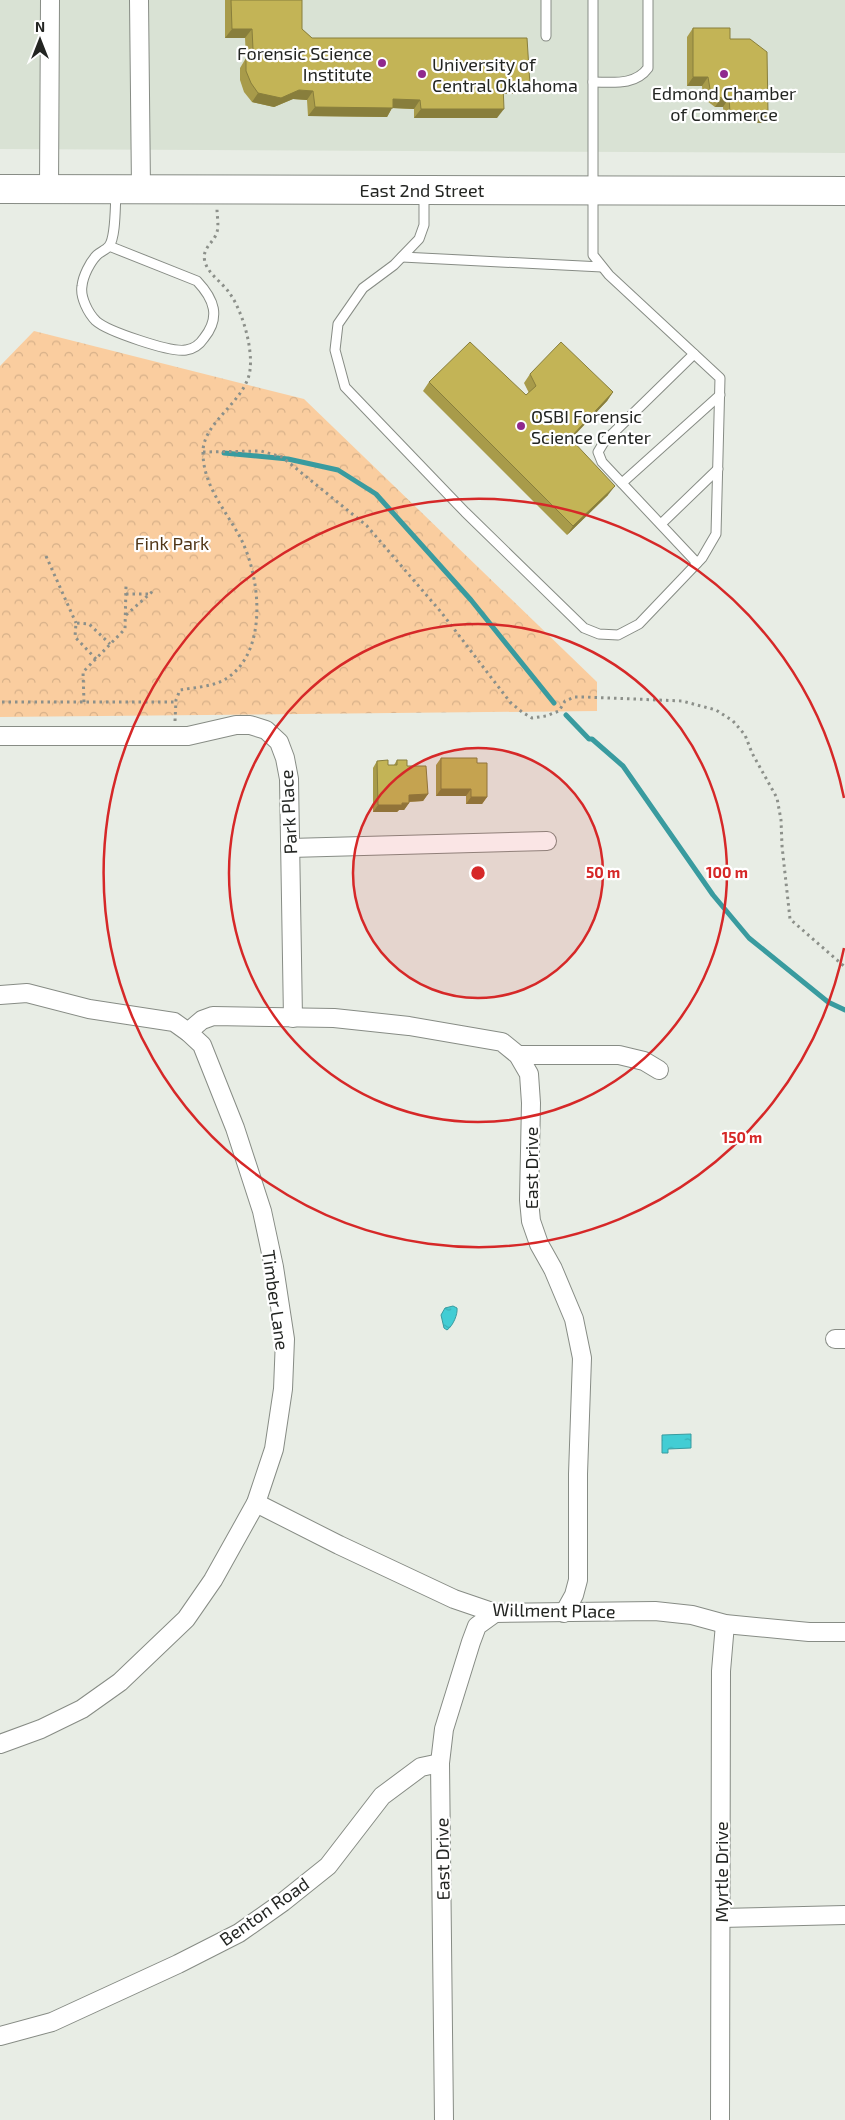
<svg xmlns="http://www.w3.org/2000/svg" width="845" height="2120" font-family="'Exo 2',sans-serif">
	<defs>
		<pattern id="forest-crowns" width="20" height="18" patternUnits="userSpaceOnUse" patternTransform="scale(1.25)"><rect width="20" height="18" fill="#facd9f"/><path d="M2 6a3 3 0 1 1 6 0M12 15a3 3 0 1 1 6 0" fill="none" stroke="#d6b089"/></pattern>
		<pattern id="water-ripples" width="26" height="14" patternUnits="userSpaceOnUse" patternTransform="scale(1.25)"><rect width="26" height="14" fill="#42cdd4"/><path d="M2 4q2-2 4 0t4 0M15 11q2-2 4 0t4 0" fill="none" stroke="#3ab0b6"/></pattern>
	</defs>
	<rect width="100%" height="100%" fill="#e8ede5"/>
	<polygon fill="#d9e2d4" points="0,0 845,0 845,153 0,149"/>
	<polygon fill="url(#forest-crowns)" points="34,331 304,399 597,682 597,711 0,717 0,366"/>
	<g fill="url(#water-ripples)" stroke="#399b9f">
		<path d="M453 1306 457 1308C458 1314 453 1326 447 1330L444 1328 441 1315 445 1308Z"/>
		<polygon points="691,1434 691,1448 668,1449 668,1453 662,1453 662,1435"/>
	</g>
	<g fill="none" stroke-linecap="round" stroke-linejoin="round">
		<g stroke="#399b9f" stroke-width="5">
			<polyline points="224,453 288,459 338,470 376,494 471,600 554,703"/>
			<polyline points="566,715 589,739 592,739 623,766 713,895 749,938 828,1002 845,1010"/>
		</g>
		<defs>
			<g id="lane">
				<polyline points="546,0 546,36"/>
				<path d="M593 82C612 82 635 86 648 68V0"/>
				<polyline points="424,194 424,225 419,239 394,265 363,288 338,324 335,350 345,387 465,512 584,628 599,634 618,635 639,624 702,558 716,534 720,378 609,275 593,255 593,0"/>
				<path d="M109 246 197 281C214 299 221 317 204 338 200 344 194 349 186 350 171 353 107 331 96 321 88 313 80 297 82 286 83 276 90 262 97 255 100 252 106 250 109 246 116 237 115 205 116 193"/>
				<polyline points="402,257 602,267"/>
				<polyline points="694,354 604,442 598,452 602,462 697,563"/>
				<polyline points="622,483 720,395"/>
				<polyline points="661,524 718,469"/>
			</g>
			<g id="street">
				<polyline points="139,0 141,189"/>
				<polyline points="49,188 50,0"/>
				<polyline points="0,736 188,736 236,725 250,725 266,730 279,742 285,758 289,779 293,1018"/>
				<polyline points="290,848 547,841"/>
				<polyline points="0,995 27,993 89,1009 174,1022 188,1032 202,1045 235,1128 262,1211 274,1267 285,1339 283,1389 274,1449 256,1503 213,1580 186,1619 120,1682 82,1709 41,1729 0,1744"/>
				<polyline points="188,1032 202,1020 213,1016 334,1018 409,1026 502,1042 518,1055 529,1074 531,1103 529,1200 531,1221 539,1244 553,1269 574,1319 582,1358 578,1474 578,1580 574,1595 564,1613"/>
				<polyline points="518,1055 619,1055 644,1061 659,1070"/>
				<polyline points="835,1339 845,1339"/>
				<polyline points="256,1503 339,1545 454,1599 495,1613 655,1611 692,1615 725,1624 809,1632 845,1632"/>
				<polyline points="721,1918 845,1915"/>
				<polyline points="0,2036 52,2022 178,1964 239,1933 283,1902 328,1866 382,1796 421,1767 440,1763"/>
				<polyline points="444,2120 440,1763 444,1729 471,1642 477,1626 495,1613"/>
				<polyline points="720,2120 721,1671 725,1624"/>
			</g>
			<polyline id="primary" points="0,189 845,191"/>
		</defs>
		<use href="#lane" stroke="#878c85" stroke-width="11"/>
		<use href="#street" stroke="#878c85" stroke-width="20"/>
		<use href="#primary" stroke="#878c85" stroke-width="30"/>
		<g stroke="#8c908a" stroke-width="3" stroke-dasharray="2.5 4" stroke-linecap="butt">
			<polyline points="203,452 261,451 282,457 367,526 441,612 510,702 522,712 532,718 546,716 559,711 565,701 575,697 585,697 682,701 716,710 733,721 745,735 752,753 777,798 781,820 782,846 790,919 845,967"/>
			<polyline points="46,556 76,623"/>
			<polyline points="126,594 150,594"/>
			<polyline points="126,615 153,591"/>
			<polyline points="96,659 75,637 76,623 89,624 110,644"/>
			<polyline points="2,702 176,702"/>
			<polyline points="84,702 83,672 125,629 126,586"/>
			<path d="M175 721 176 700 180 690C196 687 216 687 230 676 268 647 260 577 241 539 227 512 203 486 203 453 202 422 246 402 250 370 253 347 242 309 228 291 221 282 208 273 205 262 201 248 214 243 217 232 219 225 217 216 217 209"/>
		</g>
		<use href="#lane" stroke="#fff" stroke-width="9"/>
		<use href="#street" stroke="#fff" stroke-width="18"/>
		<use href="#primary" stroke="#fff" stroke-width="28"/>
	</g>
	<g fill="#a89b4a">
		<polygon points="225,0 302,0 302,29 312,38 523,94 503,94 497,118 414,118 414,109 392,108 387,117 308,116 307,100 293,99 274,107 252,102 244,92 240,80 240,68 246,58 245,38 225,38"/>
		<polygon points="693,28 730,39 768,114 762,123 724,121 723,107 715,107 703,98 702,86 687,86 687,37"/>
		<polygon points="530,374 613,392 607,401 571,439 608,495 567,535 423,391 429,382 526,395 529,393 524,383"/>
		<polygon points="441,758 477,763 487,797 482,804 466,804 466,796 436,796 436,765"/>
		<polygon points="397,760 407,766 428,794 423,801 409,802 409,803 404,810 399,810 397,812 373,812 373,768 377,761 388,765 394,765"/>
	</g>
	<g fill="#887e3c">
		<polygon points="232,29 252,29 245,38 225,38"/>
		<polygon points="693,77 708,77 702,86 687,86"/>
		<polygon points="503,85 530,85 523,94 497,94"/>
		<polygon points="299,90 313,91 307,100 293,99 274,107 252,102 258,93"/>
		<polygon points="721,98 729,98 723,107 715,107"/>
		<polygon points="393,99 420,100 414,109 392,108 387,117 308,116 315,107"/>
		<polygon points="421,109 504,109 497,118 414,118"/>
		<polygon points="730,112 768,114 762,123 724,121"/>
		<polygon points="613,392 607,401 563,447 570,438"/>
		<polygon points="615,486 608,495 567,535 573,526"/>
		<polygon points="441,789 471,789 466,796 436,796"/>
		<polygon points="428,794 423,801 404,802 409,795"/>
		<polygon points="471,797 487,797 482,804 466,804"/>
		<polygon points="409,803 404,810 399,810 397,812 373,812 378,805"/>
	</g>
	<g fill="#c3b456" stroke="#887e3c">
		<polygon points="231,0 302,0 302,29 312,38 527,38 530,85 503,85 504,109 421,109 420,100 393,99 393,108 315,107 313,91 299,90 281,98 258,93 251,83 246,71 246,59 253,49 252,29 232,29"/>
		<polygon points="693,28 730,28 730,39 750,39 767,52 768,114 730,112 729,98 721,98 710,89 708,77 693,77"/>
		<polygon points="470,342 526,395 536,386 530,374 561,342 613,392 570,438 615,486 573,526 429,382"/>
		<polygon points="441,758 477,758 477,763 487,763 487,797 471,797 471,789 441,789"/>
		<polygon points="388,760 388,765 397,765 397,760 407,760 407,766 426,766 428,794 409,795 409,803 402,803 402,805 378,805 377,761"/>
	</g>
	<circle cx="478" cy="873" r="125" fill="#d62828" fill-opacity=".12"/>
	<g fill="none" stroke="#d62828" stroke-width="2.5">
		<circle cx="478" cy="873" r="125"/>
		<circle cx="478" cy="873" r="249"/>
		<path d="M844 948A374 374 0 1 1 844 798"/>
	</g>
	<g fill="#90298e" stroke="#fff" stroke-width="2">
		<circle cx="382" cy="63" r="5"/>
		<circle cx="422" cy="74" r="5"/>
		<circle cx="724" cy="74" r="5"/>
		<circle cx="521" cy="426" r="5"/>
	</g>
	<g text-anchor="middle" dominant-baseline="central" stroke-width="4.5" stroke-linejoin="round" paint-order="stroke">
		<g font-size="18" fill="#232522" stroke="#fff" text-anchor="start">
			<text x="372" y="53" text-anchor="end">Forensic Science<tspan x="372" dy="21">Institute</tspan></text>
			<text x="432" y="64">University of<tspan x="432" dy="21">Central Oklahoma</tspan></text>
			<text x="724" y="93" text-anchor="middle">Edmond Chamber<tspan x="724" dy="21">of Commerce</tspan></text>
			<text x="531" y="416">OSBI Forensic<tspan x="531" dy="21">Science Center</tspan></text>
		</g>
		<g font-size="18" fill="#232522" stroke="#fff">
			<text x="422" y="190">East 2nd Street</text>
			<text transform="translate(288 812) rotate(-93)">Park Place</text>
			<text transform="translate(531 1168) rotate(-90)">East Drive</text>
			<text transform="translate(276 1300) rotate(82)">Timber Lane</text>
			<text transform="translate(554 1610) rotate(1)">Willment Place</text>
			<text transform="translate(442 1859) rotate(-91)">East Drive</text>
			<text transform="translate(721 1872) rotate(-90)">Myrtle Drive</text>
			<text transform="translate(264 1911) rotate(-35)">Benton Road</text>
		</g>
		<g font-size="18" fill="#503617" stroke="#fff">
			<text x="172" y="543">Fink Park</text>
		</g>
	</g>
	<circle cx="478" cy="873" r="8" fill="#d62828" stroke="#fff" stroke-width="2.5"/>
	<g font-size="15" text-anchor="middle" font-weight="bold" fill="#d62828" stroke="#fff" stroke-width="4.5" stroke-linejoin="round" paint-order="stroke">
		<text x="603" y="878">50 m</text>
		<text x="727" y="878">100 m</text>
		<text x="742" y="1143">150 m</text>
	</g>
	<g transform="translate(40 40)" stroke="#ffffff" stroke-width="4" paint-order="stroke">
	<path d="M0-4L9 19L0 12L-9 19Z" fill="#232522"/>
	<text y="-8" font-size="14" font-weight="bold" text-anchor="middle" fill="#232522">N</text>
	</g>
</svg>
